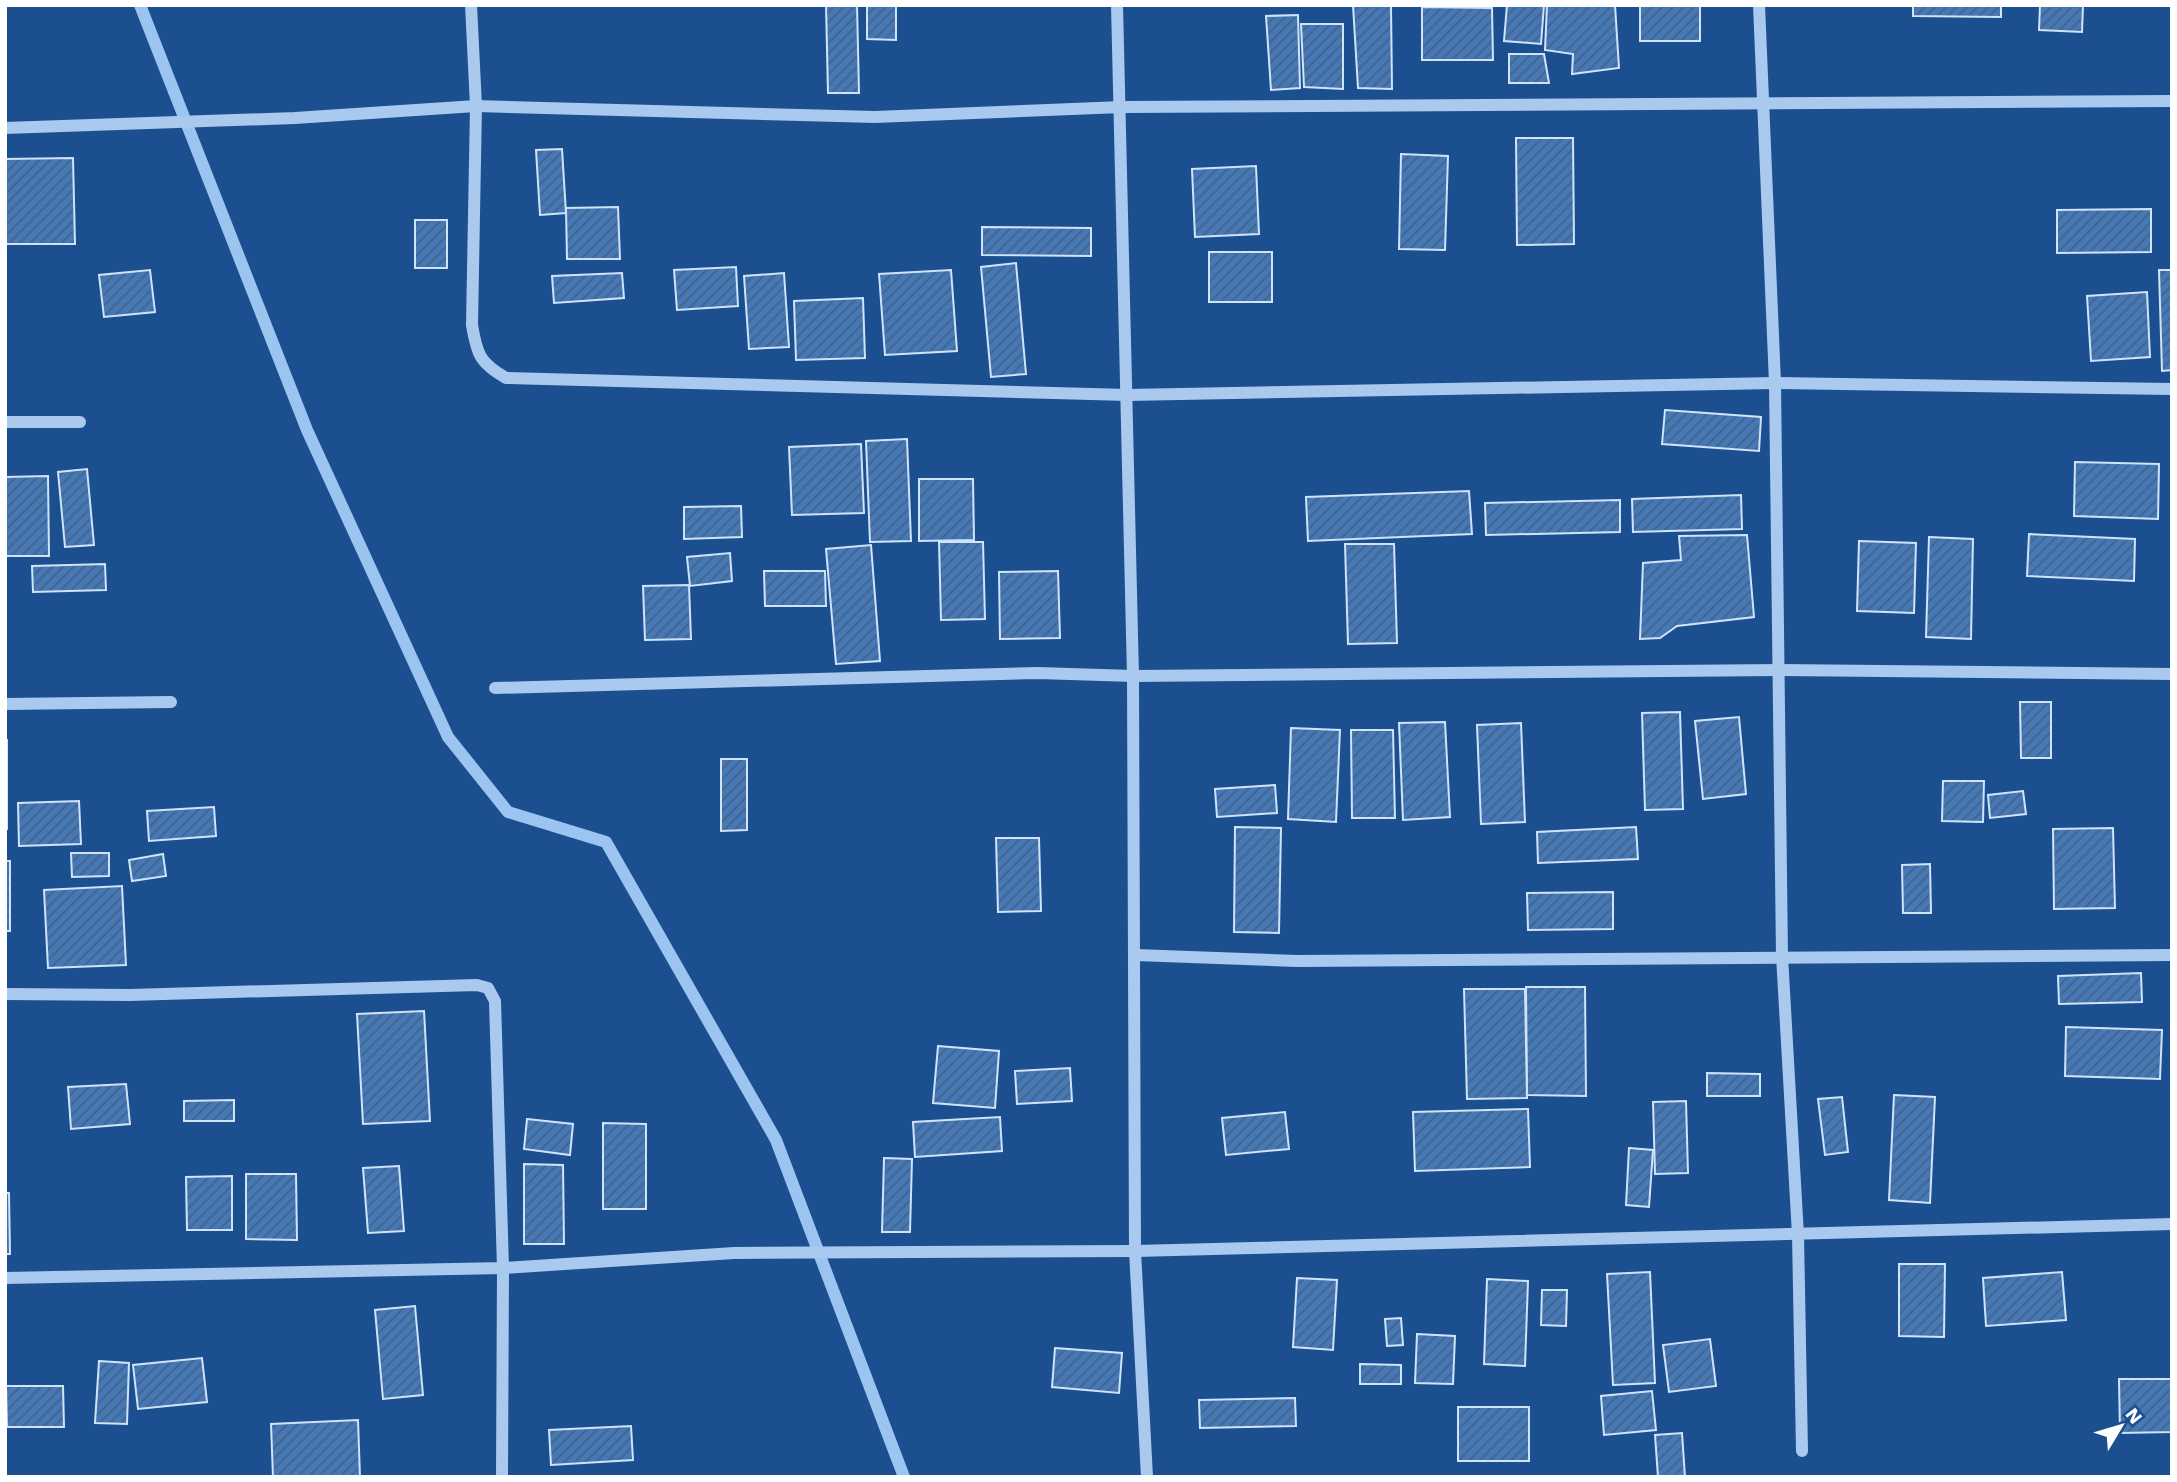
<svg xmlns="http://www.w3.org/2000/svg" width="2177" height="1482" font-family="'Work Sans',sans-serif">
	<defs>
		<pattern id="building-hatch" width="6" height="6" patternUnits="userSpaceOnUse" patternTransform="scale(1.75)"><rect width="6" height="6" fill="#4478b7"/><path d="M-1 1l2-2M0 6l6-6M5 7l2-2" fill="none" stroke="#486282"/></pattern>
	</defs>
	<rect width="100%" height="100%" fill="#1b4f8f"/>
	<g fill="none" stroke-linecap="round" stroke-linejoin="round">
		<polyline stroke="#9cc4f0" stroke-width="12" points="140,5 307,430 448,737 508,812 606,842 776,1140 904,1477"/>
	</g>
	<g fill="url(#building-hatch)" stroke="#cfe3fa" stroke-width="2">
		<polygon points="826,5 857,5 859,93 828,93"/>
		<polygon points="867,5 896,5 896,40 867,39"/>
		<polygon points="1353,5 1391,5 1392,89 1358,88"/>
		<polygon points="1507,5 1544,5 1541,44 1504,41"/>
		<polygon points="1547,5 1615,5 1619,68 1572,74 1573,54 1545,50"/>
		<rect x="1640" y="5" width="60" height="36"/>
		<polygon points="1913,5 2001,5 2001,17 1913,16"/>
		<polygon points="2040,5 2083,5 2082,32 2039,30"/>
		<polygon points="1422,7 1492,8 1493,60 1422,60"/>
		<polygon points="1298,15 1300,88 1271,90 1266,16"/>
		<polygon points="1301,24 1343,24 1343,89 1304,87"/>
		<polygon points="1509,54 1544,54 1549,83 1509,83"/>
		<polygon points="1516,138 1573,138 1574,244 1517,245"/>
		<polygon points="562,149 566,213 540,215 536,150"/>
		<polygon points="1401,154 1448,156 1445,250 1399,249"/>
		<polygon points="73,158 75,244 5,244 5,159"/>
		<polygon points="1256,166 1259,234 1195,237 1192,169"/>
		<polygon points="618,207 620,259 567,259 566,208"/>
		<polygon points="2151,209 2151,252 2057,253 2057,210"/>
		<rect x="415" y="220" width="32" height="48"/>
		<polygon points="982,227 1091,228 1091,256 982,255"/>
		<rect x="1209" y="252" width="63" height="50"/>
		<polygon points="1016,263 1026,374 991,377 981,267"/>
		<polygon points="736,267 738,306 677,310 674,270"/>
		<polygon points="150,270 155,312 104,317 99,275"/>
		<polygon points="951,270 957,351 885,355 879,274"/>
		<polygon points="2159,270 2172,270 2172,370 2162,371"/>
		<polygon points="622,273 624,298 554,303 552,276"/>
		<polygon points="784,273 789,347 749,349 744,276"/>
		<polygon points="2147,292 2150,357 2091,361 2087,296"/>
		<polygon points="863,298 865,358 796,360 794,301"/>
		<polygon points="1665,410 1761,417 1759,451 1662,444"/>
		<polygon points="907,439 911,541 870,542 866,441"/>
		<polygon points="861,444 864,513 792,515 789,447"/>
		<polygon points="2075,462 2159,464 2158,519 2074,516"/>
		<polygon points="87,469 94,545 65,547 58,472"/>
		<polygon points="48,476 49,556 5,556 5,477"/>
		<polygon points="919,479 973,479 974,540 919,541"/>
		<polygon points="1469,491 1472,534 1308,541 1306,497"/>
		<polygon points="1741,495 1742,529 1633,532 1632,499"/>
		<polygon points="1620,500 1620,532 1486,535 1485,503"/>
		<polygon points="741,506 742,537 684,539 684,507"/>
		<polygon points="2029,534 2135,539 2134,581 2027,576"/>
		<polygon points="1747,535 1754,617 1677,626 1660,638 1640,639 1643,563 1681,560 1679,536"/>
		<polygon points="1929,537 1973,539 1971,639 1926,637"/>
		<polygon points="1859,541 1916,543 1914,613 1857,611"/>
		<polygon points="939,542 983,542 985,619 941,620"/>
		<polygon points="1345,544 1394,544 1397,643 1348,644"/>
		<polygon points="871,545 880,661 836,664 826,549"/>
		<polygon points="730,553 732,581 690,586 687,557"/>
		<polygon points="105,564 106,590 33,592 32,566"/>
		<polygon points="764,571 825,571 826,606 765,606"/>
		<polygon points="1058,571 1060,638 1000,639 999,572"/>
		<polygon points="689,585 691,639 645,640 643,586"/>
		<polygon points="2020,702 2051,702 2051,758 2021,758"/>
		<polygon points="1680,712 1683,809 1645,810 1642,713"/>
		<polygon points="1739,717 1746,794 1703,799 1695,721"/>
		<polygon points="1445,722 1450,817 1403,820 1399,723"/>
		<polygon points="1521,723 1525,822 1481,824 1477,725"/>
		<polygon points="1291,728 1340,730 1336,822 1288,819"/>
		<polygon points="1351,730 1393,730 1395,818 1352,818"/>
		<rect x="5" y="740" width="2" height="89"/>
		<polygon points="721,759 747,759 747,830 721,831"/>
		<polygon points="1943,781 1984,781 1983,822 1942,821"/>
		<polygon points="1275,785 1277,813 1217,817 1215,789"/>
		<polygon points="2023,791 2026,814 1990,818 1988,795"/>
		<polygon points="79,801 81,844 19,846 18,803"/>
		<polygon points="214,807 216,836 149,841 147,811"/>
		<polygon points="1235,827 1281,828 1279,933 1234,932"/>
		<polygon points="1636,827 1638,859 1538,863 1537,832"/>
		<polygon points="2113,828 2115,908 2054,909 2053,829"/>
		<polygon points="996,838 1039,838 1041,911 998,912"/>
		<polygon points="71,853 109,853 109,876 72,877"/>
		<polygon points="163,854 166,876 132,881 129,860"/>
		<rect x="5" y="861" width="5" height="70"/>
		<polygon points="1930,864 1931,913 1903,913 1902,865"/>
		<polygon points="122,886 126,965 48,968 44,890"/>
		<polygon points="1613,892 1613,929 1528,930 1527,893"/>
		<polygon points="2141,973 2142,1002 2059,1004 2058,976"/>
		<polygon points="1526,987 1585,987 1586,1096 1527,1095"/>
		<polygon points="1464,989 1525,989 1527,1098 1467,1099"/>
		<polygon points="424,1011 430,1121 363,1124 357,1014"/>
		<polygon points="2066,1027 2162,1030 2160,1079 2065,1076"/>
		<polygon points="938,1046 999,1051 995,1108 933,1103"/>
		<polygon points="1070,1068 1072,1101 1017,1104 1015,1071"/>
		<polygon points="1707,1073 1760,1074 1760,1096 1707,1096"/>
		<polygon points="126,1084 130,1124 71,1129 68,1087"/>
		<polygon points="1894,1095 1935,1097 1930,1203 1889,1200"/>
		<polygon points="1842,1097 1848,1152 1825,1155 1818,1099"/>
		<polygon points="234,1100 234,1121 184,1121 184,1101"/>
		<polygon points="1686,1101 1688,1173 1655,1174 1653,1102"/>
		<polygon points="1528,1109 1530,1167 1415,1171 1413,1112"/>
		<polygon points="1285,1112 1289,1149 1226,1155 1222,1118"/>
		<polygon points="1000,1117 1002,1151 915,1157 913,1122"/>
		<polygon points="527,1119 573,1124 570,1155 524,1149"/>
		<polygon points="603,1123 646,1124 646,1209 603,1209"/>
		<polygon points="1629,1148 1653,1150 1649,1207 1626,1205"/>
		<polygon points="884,1158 912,1159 910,1232 882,1232"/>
		<polygon points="524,1164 563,1165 564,1244 524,1244"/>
		<polygon points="399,1166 404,1231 368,1233 363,1168"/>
		<polygon points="246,1174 296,1174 297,1240 246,1239"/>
		<polygon points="232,1176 232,1230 187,1230 186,1177"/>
		<polygon points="5,1193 9,1193 10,1254 5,1254"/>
		<polygon points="1899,1264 1945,1264 1944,1337 1899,1336"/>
		<polygon points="1650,1272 1655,1383 1613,1385 1607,1274"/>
		<polygon points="2062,1272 2066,1320 1986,1326 1983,1278"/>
		<polygon points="1297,1278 1337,1280 1333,1350 1293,1347"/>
		<polygon points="1487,1279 1528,1281 1525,1366 1484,1364"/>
		<polygon points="1542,1290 1567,1290 1566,1326 1541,1325"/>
		<polygon points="415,1306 423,1395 383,1399 375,1310"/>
		<polygon points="1401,1318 1403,1345 1387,1346 1385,1319"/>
		<polygon points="1417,1334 1455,1336 1453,1384 1415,1383"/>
		<polygon points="1710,1339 1716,1386 1669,1392 1663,1345"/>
		<polygon points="1055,1348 1122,1353 1119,1393 1052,1387"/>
		<polygon points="202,1358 207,1402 138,1409 133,1365"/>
		<polygon points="99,1361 129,1363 127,1424 95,1423"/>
		<polygon points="1360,1364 1401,1365 1401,1384 1360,1384"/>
		<polygon points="2119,1379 2172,1379 2172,1432 2120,1433"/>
		<polygon points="6,1386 63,1386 64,1427 7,1427"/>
		<polygon points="1652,1391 1656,1430 1604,1435 1601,1396"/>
		<polygon points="1295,1398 1296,1426 1200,1428 1199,1400"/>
		<rect x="1458" y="1407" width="71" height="54"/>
		<polygon points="358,1420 360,1477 273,1477 271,1424"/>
		<polygon points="631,1426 633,1460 551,1465 549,1430"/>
		<polygon points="1682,1433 1685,1477 1658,1477 1655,1435"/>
	</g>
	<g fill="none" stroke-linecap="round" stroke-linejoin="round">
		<g stroke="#a9c9ee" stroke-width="12">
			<path d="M471 5 476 106 472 325C477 355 480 363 506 378L1128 395 1775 383 2172 389"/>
			<polyline points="1117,5 1133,676 1135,1251 1147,1477"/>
			<polyline points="1759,5 1775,383 1782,956 1798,1235 1802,1451"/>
			<polyline points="5,128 295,118 476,106 875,117 1122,107 2172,101"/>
			<polyline points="5,422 80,422"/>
			<polyline points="495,688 1038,673 1133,676 1780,670 2172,674"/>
			<polyline points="5,704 171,702"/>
			<polyline points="1135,955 1297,961 2172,955"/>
			<polyline points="5,994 130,995 477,985 488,988 495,1001 503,1268 502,1477"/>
			<polyline points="5,1278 503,1268 734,1253 1135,1251 2172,1224"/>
		</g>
	</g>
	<rect width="2177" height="1482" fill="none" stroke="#ffffff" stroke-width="14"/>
	<g transform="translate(2121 1426) rotate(52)" stroke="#1b4f8f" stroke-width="5" paint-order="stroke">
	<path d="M0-5L12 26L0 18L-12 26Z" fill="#ffffff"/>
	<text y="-10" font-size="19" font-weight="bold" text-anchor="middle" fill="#ffffff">N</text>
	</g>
</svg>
